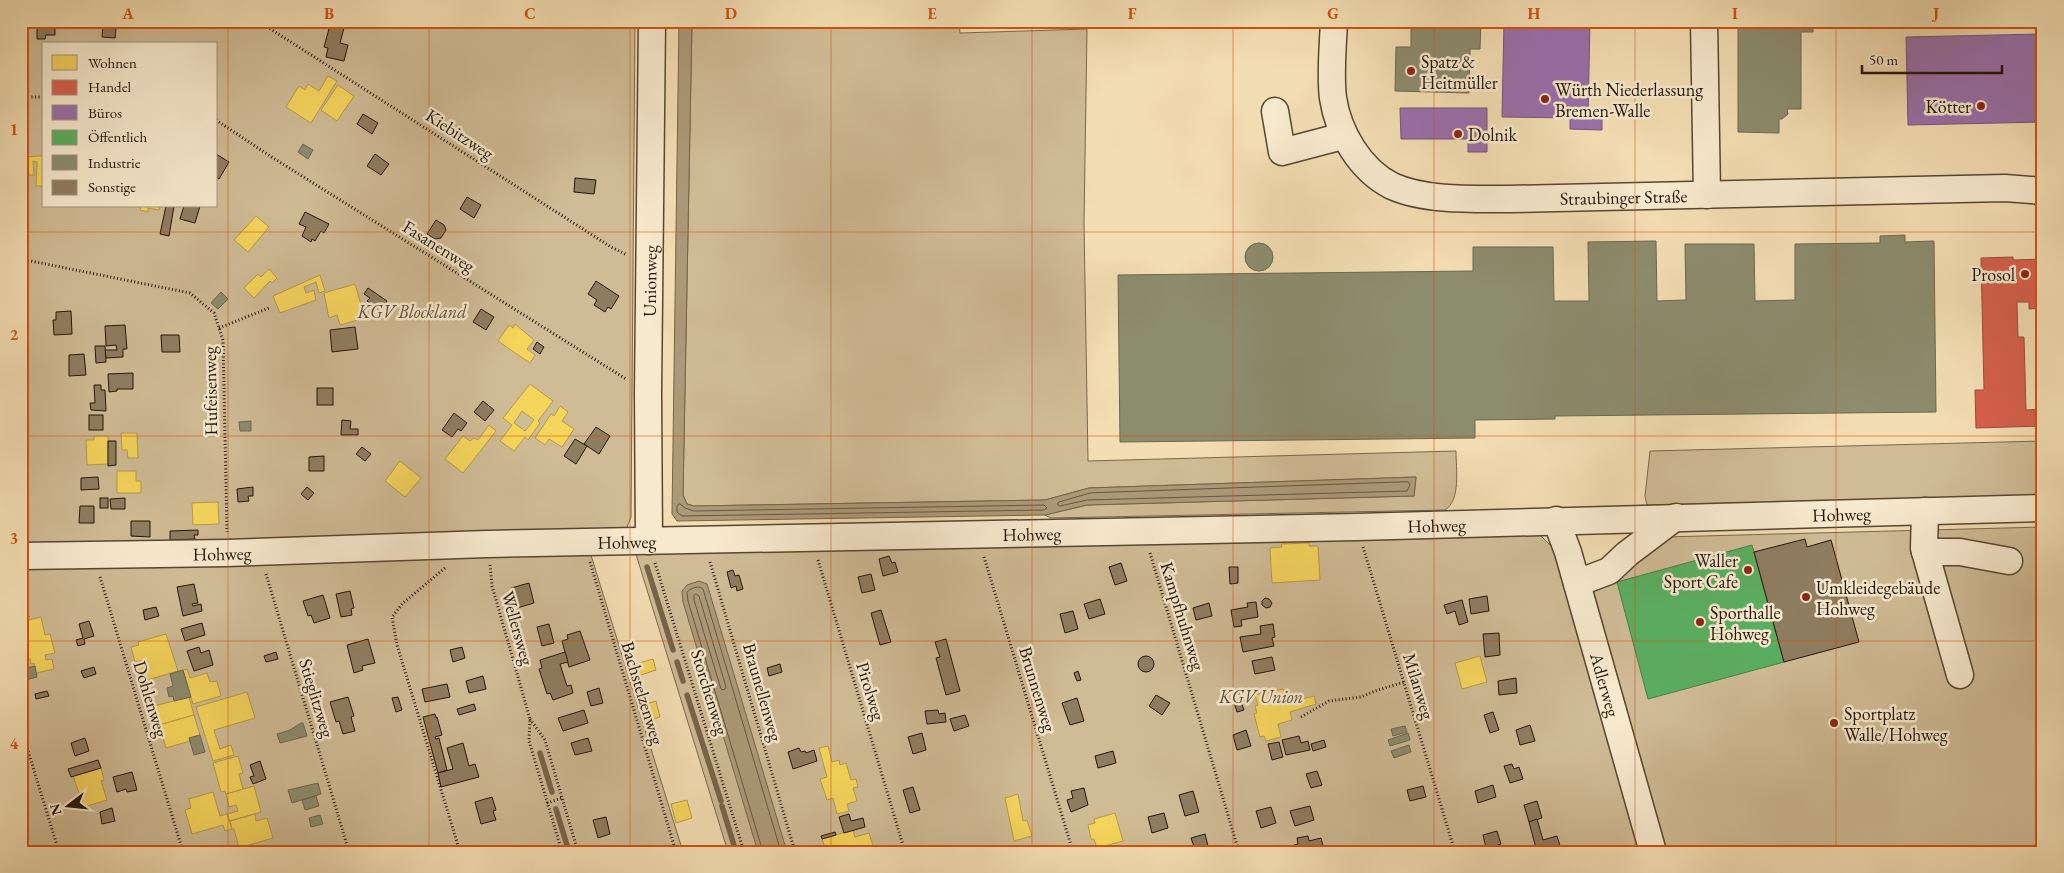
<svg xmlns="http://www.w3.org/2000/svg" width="2064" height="873" font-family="'EB Garamond',serif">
	<rect width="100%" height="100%" fill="#f3ddb2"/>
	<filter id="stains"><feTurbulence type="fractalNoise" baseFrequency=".004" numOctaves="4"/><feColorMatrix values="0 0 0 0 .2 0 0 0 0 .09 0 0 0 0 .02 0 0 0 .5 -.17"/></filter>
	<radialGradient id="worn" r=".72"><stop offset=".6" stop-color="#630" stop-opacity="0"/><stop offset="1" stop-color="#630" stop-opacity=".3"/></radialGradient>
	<g fill="#cfbb95" stroke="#78684e" fill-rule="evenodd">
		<path d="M21 21H635L631 517 627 527 618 532 484 533 21 545ZM44 44H216V206H44Z"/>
		<path d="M692 21H959L960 33 1087 29 1084 223 1088 461 1456 451C1456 469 1461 500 1445 510L1051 518 1045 515 1087 505 1414 496 1416 477 1089 488 1045 500 694 506 687 504 683 495Z"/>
		<polygon points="2043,441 2043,496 1647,505 1645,496 1650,451"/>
		<polygon points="2043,527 2043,852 1662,852 1588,595 1608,576 1664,537"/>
		<polygon points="1540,535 1556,551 1641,852 728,852 635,551"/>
		<polygon points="590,552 683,852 21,852 21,568"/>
	</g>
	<g fill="#ac9978" stroke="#75644b">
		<polygon points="679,21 692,21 683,495 687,504 694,506 1045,500 1089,488 1416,477 1414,496 1087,505 1045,515 677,521 672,514"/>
		<polygon points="699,581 707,584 787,852 758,852 683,602 682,591 687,585"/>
	</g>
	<g fill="#f6d55c" stroke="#b69b43" fill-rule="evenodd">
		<polygon points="328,76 337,81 311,123 286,107 299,86 305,90 308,84 319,91"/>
		<polygon points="338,85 354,96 337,121 321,110"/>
		<polygon points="37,156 44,156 44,186 36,186 37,162 33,161 34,175 27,175 26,157"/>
		<polygon points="141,206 160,206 159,210 148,208 148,212 140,210"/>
		<polygon points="256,216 269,227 248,252 234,240"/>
		<polygon points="269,269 277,278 272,283 270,281 254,298 244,288 258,274 261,277"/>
		<polygon points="320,275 325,291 319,293 316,282 304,287 306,293 314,290 316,300 280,313 273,296"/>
		<polygon points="355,284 365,318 340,325 337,315 329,318 324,293"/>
		<polygon points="515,324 534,340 527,349 535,355 530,363 498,341 509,325 513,328"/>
		<path d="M530 384 553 401 538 421 540 423 528 440 525 437 514 451 500 441 512 425 503 418ZM522 411 534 420 525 431 514 423Z"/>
		<polygon points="560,406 568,412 562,421 574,429 562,447 549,439 545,445 535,438 551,414 554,416"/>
		<polygon points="489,425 496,431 463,473 445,459 463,436 470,441 474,438 478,440"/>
		<polygon points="121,433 137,433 138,458 128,458 127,450 122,450"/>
		<polygon points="94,436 108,436 108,464 87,465 86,440 94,440"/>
		<polygon points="400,461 421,478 405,497 385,481"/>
		<polygon points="117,471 136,471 136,481 141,481 141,493 117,493"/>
		<polygon points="218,502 219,524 193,525 192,503"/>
		<polygon points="1309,543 1309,546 1318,546 1320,580 1272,583 1270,548 1282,547 1281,544"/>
		<polygon points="41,617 45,635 50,634 55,653 45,655 46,660 52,659 54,669 36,673 34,663 31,664 30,659 21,661 21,624 25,623 24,621"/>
		<polygon points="166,634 178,671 140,682 135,666 144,663 143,660 135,662 131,647 139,645 138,642"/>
		<polygon points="1480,656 1487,682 1462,689 1455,663"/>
		<polygon points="653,659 656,670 629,679 626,669 634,667 635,672 638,671 636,664"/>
		<polygon points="187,669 190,678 207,673 210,682 217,681 221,696 193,704 183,670"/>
		<polygon points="1283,689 1287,703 1314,696 1316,704 1290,712 1292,720 1278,724 1281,737 1266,741 1264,736 1260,737 1254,714 1257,713 1255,706 1258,705 1255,695"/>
		<polygon points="247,692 255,718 214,730 220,749 231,745 234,755 213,761 196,707"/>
		<polygon points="189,697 194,715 159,725 154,706"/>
		<polygon points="656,701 660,717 650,720 646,704"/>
		<polygon points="194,715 200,735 189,738 190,741 166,748 159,725"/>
		<polygon points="828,746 832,762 839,760 840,765 846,763 851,780 856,779 858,787 853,788 857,801 847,804 849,811 837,814 833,798 827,800 820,779 827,777 819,748"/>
		<polygon points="238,756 243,773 239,774 243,789 226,794 225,791 221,792 213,763"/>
		<polygon points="101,768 104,780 101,781 107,800 84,807 73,776"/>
		<polygon points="254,786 261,812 230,821 227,814 238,811 236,805 229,807 226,794"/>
		<polygon points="213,792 220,816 227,814 232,829 225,831 223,825 192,834 185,810 191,808 189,799"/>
		<polygon points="1018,794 1023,821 1027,820 1032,836 1014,841 1005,798"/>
		<polygon points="687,800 692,818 676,823 671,804"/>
		<polygon points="21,813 29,815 26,830 21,829"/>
		<polygon points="1115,813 1123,841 1097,848 1094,839 1091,839 1088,825 1095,823 1094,819"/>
		<polygon points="255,814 256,821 267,818 273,838 239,848 234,829 232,829 230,821"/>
		<polygon points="853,830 855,837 869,833 875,852 840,852 838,847 826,850 822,839"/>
		<polygon points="1136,848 1137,852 1123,852"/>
	</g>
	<polygon fill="#d6604d" stroke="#a04a38" points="2013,257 2013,260 2043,259 2043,308 2029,309 2029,302 2017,302 2018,337 2024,337 2026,410 2043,409 2043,426 1976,428 1975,390 1984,390 1981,258"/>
	<g fill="#9970ab" stroke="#75557a">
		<polygon points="1504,21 1590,21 1588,119 1602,119 1602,130 1570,129 1570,118 1502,117"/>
		<polygon points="2041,34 2041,38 2043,38 2043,122 1908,125 1906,37"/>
		<polygon points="1400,108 1487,108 1487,152 1468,152 1468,139 1401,139"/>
	</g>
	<polygon fill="#5aae61" stroke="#498046" points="1752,545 1784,662 1648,699 1617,582"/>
	<g fill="#8c8c6e" stroke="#6c684f">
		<polygon points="313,21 323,21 321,26 313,23"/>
		<polygon points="1411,21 1481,21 1480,49 1470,49 1469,93 1395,91 1396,47 1411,47"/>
		<polygon points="1738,21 1813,21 1813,32 1801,32 1801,109 1787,109 1788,114 1782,119 1779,119 1779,133 1738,132"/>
		<polygon points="303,144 313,150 308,159 298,152"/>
		<polygon points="1905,235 1905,242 1934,241 1936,412 1555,416 1555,419 1475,420 1475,438 1120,442 1118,275 1473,271 1473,247 1553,247 1554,301 1589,301 1588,242 1656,241 1657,301 1686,300 1685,244 1754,244 1755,301 1795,300 1795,244 1880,243 1880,236"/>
		<circle cx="1259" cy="257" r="14"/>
		<polygon points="221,292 228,299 218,309 211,303"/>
		<polygon points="251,421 251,431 240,431 239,422"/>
		<polygon points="35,666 37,677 22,681 21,669"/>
		<polygon points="183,670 191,697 174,701 173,696 169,697 167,688 173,686 170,674"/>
		<polygon points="301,723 303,723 307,736 280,743 277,734 290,730"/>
		<polygon points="1405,726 1407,732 1393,736 1391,729"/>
		<polygon points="1408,733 1410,740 1390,746 1388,740"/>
		<polygon points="200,735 205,752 194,755 189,738"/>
		<polygon points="1409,745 1411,752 1394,758 1391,751"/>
		<polygon points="318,783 321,794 292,803 288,790"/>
		<polygon points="316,796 319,806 305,810 302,800"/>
		<polygon points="320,815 323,824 311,827 309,818"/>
	</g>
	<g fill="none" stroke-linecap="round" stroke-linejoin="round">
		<g stroke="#675740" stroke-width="1">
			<polygon points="1408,482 1410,485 1407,491 1087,500 1060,506 1057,504 1059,502 1090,493"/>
			<polygon points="680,504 685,508 694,511 1044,505 1047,508 1044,510 682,516 677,512 677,506"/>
			<polygon points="696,594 699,596 726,687 724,690 721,689 694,600 694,596"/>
			<path d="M763 852 688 601 687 592C691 588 699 585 703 589L781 852"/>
		</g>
		<g stroke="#75644b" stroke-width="5.5">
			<polyline points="647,567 673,650"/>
			<polyline points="677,662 683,681"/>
			<polyline points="687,695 721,801"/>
			<polyline points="540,753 552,792"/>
			<polyline points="722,806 736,852"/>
			<polyline points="556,809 569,852"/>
		</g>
	</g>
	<g fill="#8f7d60" stroke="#221508">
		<polygon points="77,21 84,21 84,28 76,27"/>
		<polygon points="101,21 117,21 115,38 102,37 103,24 101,24"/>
		<polygon points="292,21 308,21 307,25"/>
		<polygon points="37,22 55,23 55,35 46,35 45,39 37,39"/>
		<polygon points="330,25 344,28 340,43 348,45 344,61 326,57 328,48 324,47"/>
		<polygon points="363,114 378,123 372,134 357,124"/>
		<polygon points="216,154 229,162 219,179 216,177"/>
		<polygon points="375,154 389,164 381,175 367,166"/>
		<polygon points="21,161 27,161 27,178 21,179"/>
		<polygon points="575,178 596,180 594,194 574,192"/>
		<polygon points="467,197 481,205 474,218 460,209"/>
		<polygon points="166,206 174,206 169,236 160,234"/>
		<polygon points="184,206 200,206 195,223 180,219"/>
		<polygon points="305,212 329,224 324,233 321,231 315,241 312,239 311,242 302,236 306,227 299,224"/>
		<polygon points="436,220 444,225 446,230 441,238 435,239 427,234"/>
		<polygon points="596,281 619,296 611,309 608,307 605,312 594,305 597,300 588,294"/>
		<polygon points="368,288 387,301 380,311 367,301 370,298 364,294"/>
		<polygon points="481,309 494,317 486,330 473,322"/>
		<polygon points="71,311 72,334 54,335 53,320 56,320 56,312"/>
		<polygon points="125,325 127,349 123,349 123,357 106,358 105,350 117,350 116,345 106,346 105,326"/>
		<polygon points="355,327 358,349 332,352 330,330"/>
		<polygon points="161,335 179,335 180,352 162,352"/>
		<polygon points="537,342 544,347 540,354 533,349"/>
		<polygon points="95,346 105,346 106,362 96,363"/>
		<polygon points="84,354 86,375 69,376 69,355"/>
		<polygon points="133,373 133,389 117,389 117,391 109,392 108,374"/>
		<polygon points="94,385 101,385 101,390 105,390 106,411 91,410 90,403 95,403"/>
		<rect x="317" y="388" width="16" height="17"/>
		<polygon points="483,401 494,410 485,421 474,412"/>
		<polygon points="454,413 467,423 461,431 458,429 452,437 442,430"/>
		<rect x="89" y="415" width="14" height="15"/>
		<polygon points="342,420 351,421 350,429 358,429 358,435 341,435"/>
		<polygon points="596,427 610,436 599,454 584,444"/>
		<polygon points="575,439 587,446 576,464 564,456"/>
		<polygon points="108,441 116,441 116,465 108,466"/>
		<polygon points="362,447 371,454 365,461 356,454"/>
		<polygon points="324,456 324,471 309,471 309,457"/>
		<polygon points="98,477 99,489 81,490 81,478"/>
		<polygon points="253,487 253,496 248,496 249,501 238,502 237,489"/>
		<polygon points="307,487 314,493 308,500 301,494"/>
		<rect x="100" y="498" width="8" height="10"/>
		<polygon points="125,498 125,509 111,509 110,499"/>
		<polygon points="80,506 94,506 94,523 79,523"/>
		<polygon points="131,521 150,521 150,537 131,536"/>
		<polygon points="198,530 198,535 194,535 195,539 170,540 170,531"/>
		<polygon points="1805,539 1807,547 1831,540 1859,642 1784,662 1754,552"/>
		<polygon points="889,556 892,563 895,562 898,572 883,576 879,559"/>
		<polygon points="1121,563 1127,581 1115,585 1109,567"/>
		<polygon points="1229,567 1238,567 1238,583 1230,584"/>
		<polygon points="733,570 735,576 739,575 743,589 737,591 736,586 731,588 727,572"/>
		<polygon points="871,574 875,590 862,593 858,577"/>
		<polygon points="529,583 534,603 517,608 511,588"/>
		<polygon points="194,584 198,603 192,604 193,606 201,604 202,611 183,616 177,587"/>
		<polygon points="350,591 354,608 351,609 352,615 341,617 336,594"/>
		<polygon points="323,595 330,618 314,623 311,615 308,616 303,601"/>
		<polygon points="1487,596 1489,611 1471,614 1469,599"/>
		<polygon points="1265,598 1269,599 1272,603 1270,607 1266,608 1262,605 1262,601"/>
		<polygon points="1100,599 1105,614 1089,619 1084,604"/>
		<polygon points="24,600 29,617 21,619 21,601"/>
		<polygon points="1462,600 1468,622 1459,625 1455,611 1447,614 1444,605"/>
		<polygon points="1256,602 1258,617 1241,620 1242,626 1234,627 1231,610 1248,607 1247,603"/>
		<polygon points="1209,603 1212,616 1196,620 1193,608"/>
		<polygon points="156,607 159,616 145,620 143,610"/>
		<polygon points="881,610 891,642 880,645 871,613"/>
		<polygon points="1073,611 1078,629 1065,633 1060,614"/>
		<polygon points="89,621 94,636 84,639 85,644 78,646 76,640 83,638 79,624"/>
		<polygon points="202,623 205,635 185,641 181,629"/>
		<polygon points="549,624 554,643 542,646 537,627"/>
		<polygon points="1273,624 1275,637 1272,638 1274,646 1243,652 1240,637 1261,634 1260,626"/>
		<polygon points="580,631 590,660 569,667 562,641 568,639 567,635"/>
		<polygon points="1499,633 1500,655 1485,657 1483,634"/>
		<polygon points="368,639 375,663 362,666 363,670 354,673 347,645"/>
		<polygon points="946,639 960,691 946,695 936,658 940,657 935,642"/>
		<polygon points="199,647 201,653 209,650 213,665 194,671 187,651"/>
		<polygon points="462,647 465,658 453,662 450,650"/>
		<polygon points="276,652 278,659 266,662 264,656"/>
		<polygon points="565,652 568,662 560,664 567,686 571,685 573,693 553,700 550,693 547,694 539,669 542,668 540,660"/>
		<circle cx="1146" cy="664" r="8"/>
		<polygon points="1272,657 1275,670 1255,674 1252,661"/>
		<polygon points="780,664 782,672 769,676 767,668"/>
		<polygon points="94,667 96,674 84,678 81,671"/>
		<polygon points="1078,671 1081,680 1077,681 1074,673"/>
		<polygon points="483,676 486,689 469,693 466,681"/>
		<polygon points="1516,678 1517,693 1499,695 1498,681"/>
		<polygon points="447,684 450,697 425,702 422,689"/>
		<polygon points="599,688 603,703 591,706 587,692"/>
		<polygon points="47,691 49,696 36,699 35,694"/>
		<polygon points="1242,692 1245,701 1241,702 1244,710 1237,712 1232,696"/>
		<polygon points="1156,695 1170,703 1162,715 1149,706"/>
		<polygon points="348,697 354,716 351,717 355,731 343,734 339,721 336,722 330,702"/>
		<polygon points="398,697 402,710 396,712 392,698"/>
		<polygon points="1077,698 1084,721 1070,725 1062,703"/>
		<polygon points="474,704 476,710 459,715 457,709"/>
		<polygon points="584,710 588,723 563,731 558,718"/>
		<polygon points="938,710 939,714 945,713 946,722 927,724 925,711"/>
		<polygon points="1493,712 1499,730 1490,733 1484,715"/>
		<polygon points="435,714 436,718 437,717 442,735 435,737 436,739 439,738 447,770 438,773 423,717"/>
		<polygon points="965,715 969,726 954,731 950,719"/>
		<polygon points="1530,725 1535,741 1520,745 1516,730"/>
		<polygon points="1246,730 1251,746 1237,750 1233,735"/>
		<polygon points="922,733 926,750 913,754 908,737"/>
		<polygon points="1299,736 1301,743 1308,741 1310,750 1286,755 1282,740"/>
		<polygon points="85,738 89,751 75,756 71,743"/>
		<polygon points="588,738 592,751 575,755 571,743"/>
		<polygon points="1324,740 1326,747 1313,751 1311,744"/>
		<polygon points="1279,742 1283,757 1272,760 1268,744"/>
		<polygon points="463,743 469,766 475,764 479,777 441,787 438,773 453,769 447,748"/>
		<polygon points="799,748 801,752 805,751 806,753 814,750 817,761 793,769 788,752"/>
		<polygon points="1113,751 1116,763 1098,768 1095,756"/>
		<polygon points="98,760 101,768 71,777 68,769"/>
		<polygon points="260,761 266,779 253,784 250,777 254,776 250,765"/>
		<polygon points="1512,764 1514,769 1519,767 1523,779 1510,783 1504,766"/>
		<polygon points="1317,771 1322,785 1311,788 1306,774"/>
		<polygon points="132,772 137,790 127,792 126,789 117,792 113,777"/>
		<polygon points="1493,785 1496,797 1478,803 1475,791"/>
		<polygon points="1423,786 1426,797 1410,801 1407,790"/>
		<polygon points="913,787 920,810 910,813 903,790"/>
		<polygon points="1084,788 1088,805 1071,812 1067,800 1073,798 1071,791"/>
		<polygon points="1193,791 1199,812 1185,816 1179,795"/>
		<polygon points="492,797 496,810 493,811 496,820 481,824 475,802"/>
		<polygon points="1537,801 1542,818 1529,822 1524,805"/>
		<polygon points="1310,806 1314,820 1295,826 1290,811"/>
		<polygon points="1271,807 1276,823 1261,828 1256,811"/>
		<polygon points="112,808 115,821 102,824 100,812"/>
		<polygon points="1164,813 1168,828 1152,833 1148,817"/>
		<polygon points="849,814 851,821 863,818 865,827 844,833 839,817"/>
		<polygon points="606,817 610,834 598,838 593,820"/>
		<polygon points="1537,819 1543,840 1557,836 1562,852 1537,852 1529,822"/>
		<polygon points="1497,831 1501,844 1495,846 1497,850 1487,852 1483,835"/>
		<polygon points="835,832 836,835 822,839 821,836"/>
		<polygon points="1205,834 1209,850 1196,852 1191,838"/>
		<polygon points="1308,836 1309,841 1321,838 1324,850 1315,852 1296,852 1294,845 1298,844 1297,838"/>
		<polygon points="535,846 536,852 523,852 522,849"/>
	</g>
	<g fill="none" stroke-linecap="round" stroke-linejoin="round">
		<defs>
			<g id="minor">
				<path id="s1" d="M1334 21C1333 45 1330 75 1333 98 1338 132 1360 170 1392 186 1425 201 1474 199 1509 199L2005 188 2043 191"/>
				<polyline points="1704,21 1707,195"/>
				<polyline points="1275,111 1282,152 1343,136"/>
				<polyline points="1925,511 1924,548 1960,675"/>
				<path id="s2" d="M1556 520 1568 552 1653 852"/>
				<path id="s3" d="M649 541 648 393 652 21"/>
				<polyline points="1925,552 1960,552 2009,561"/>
				<path id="s4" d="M21 556 227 553 487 544 1357 527 2043 508"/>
				<polyline points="1577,583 1609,571 1627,554 1676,517"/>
			</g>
		</defs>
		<use href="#minor" stroke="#564732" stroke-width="29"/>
		<g stroke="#221508" stroke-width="3" stroke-dasharray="1 2.5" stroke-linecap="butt">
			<polyline points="258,21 611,247 627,255"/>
			<polyline points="21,97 44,97"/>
			<polyline points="216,120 270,156 626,379"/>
			<polyline points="21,259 190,293 214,313 223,340 227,532"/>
			<polyline points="219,328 269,308"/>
			<polyline points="1363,547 1455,852"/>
			<polyline points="1150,553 1239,852"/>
			<polyline points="984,557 1073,852"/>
			<polyline points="818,560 905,852"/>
			<polyline points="590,562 676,852"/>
			<polyline points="710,562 795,852"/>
			<polyline points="655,563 744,852"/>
			<polyline points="490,565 492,586 530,719 529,741 562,852"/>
			<polyline points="445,568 403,603 392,617 397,645 460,852"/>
			<polyline points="266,574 349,852"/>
			<polyline points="100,577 183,852"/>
			<polyline points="1301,717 1329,701 1361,697 1375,691 1404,682"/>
			<polyline points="530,719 545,740 578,852"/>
			<polyline points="21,728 59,852"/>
			<polyline points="547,803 562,798"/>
		</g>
		<use href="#minor" stroke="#f7e9cd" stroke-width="26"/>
	</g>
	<path fill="none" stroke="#d4520c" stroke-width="1" stroke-opacity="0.55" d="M228 21V852M429 21V852M630 21V852M831 21V852M1032 21V852M1233 21V852M1434 21V852M1635 21V852M1836 21V852M21 232H2043M21 436H2043M21 641H2043"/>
	<g fill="#8f2418" stroke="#f7e9cd" stroke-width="2">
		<circle cx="1411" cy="71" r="5"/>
		<circle cx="1545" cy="99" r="5"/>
		<circle cx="1981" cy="106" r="5"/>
		<circle cx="1458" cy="134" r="5"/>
		<circle cx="2025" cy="274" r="5"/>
		<circle cx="1748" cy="570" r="5"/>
		<circle cx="1806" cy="597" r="5"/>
		<circle cx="1700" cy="622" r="5"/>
		<circle cx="1834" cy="723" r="5"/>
	</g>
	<g text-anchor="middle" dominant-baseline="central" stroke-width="5" stroke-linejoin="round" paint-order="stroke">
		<g font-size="18" fill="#221508" stroke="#f7e9cd" text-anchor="start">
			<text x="1421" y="61">Spatz &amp;<tspan x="1421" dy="21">Heitmüller</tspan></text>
			<text x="1555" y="89">Würth Niederlassung<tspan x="1555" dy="21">Bremen-Walle</tspan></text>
			<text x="1971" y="106" text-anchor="end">Kötter</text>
			<text x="1468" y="134">Dolnik</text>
			<text x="2015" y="274" text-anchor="end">Prosol</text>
			<text x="1738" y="560" text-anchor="end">Waller<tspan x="1738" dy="21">Sport Cafe</tspan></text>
			<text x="1816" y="587">Umkleidegebäude<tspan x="1816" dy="21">Hohweg</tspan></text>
			<text x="1710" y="612">Sporthalle<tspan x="1710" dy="21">Hohweg</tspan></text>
			<text x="1844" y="713">Sportplatz<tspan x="1844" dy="21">Walle/Hohweg</tspan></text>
		</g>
		<g font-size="18" fill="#221508" stroke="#f7e9cd">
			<text transform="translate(460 134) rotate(33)">Kiebitzweg</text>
			<text stroke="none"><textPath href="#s1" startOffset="420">Straubinger Straße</textPath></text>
			<text transform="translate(439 246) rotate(32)">Fasanenweg</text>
			<text stroke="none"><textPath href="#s3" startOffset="260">Unionweg</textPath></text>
			<text transform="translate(210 391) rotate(-91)">Hufeisenweg</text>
			<text stroke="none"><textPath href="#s4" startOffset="1821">Hohweg</textPath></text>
			<text stroke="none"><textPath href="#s4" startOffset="1416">Hohweg</textPath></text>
			<text stroke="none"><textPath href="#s4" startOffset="1011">Hohweg</textPath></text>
			<text stroke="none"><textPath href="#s4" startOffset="606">Hohweg</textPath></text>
			<text stroke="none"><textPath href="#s4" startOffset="201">Hohweg</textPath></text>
			<text transform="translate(1183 616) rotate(73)">Kampfhuhnweg</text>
			<text transform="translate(518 628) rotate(74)">Wellersweg</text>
			<text transform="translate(1419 686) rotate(73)">Milanweg</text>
			<text stroke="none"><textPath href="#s2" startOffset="172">Adlerweg</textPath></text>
			<text transform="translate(1038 689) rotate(73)">Brunnenweg</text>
			<text transform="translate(871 691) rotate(73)">Pirolweg</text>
			<text transform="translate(710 692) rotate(73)">Storchenweg</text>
			<text transform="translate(763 692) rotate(74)">Braunellenweg</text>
			<text transform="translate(643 693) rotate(73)">Bachstelzenweg</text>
			<text transform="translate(317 698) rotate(73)">Stieglitzweg</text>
			<text transform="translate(151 699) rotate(73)">Dohlenweg</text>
		</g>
		<g font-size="18" font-style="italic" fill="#5f4f39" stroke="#f7e9cd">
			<text x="412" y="311">KGV Blockland</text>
			<text x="1261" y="696">KGV Union</text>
		</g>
	</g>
	<rect width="2064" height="873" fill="none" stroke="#f3ddb2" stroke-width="55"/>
	<rect x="42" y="42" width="175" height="165" fill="#f7e9cd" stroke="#a2947e"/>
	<rect x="52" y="55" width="25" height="15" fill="#f6d55c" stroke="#a2947e"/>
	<text x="88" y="68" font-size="15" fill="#221508">Wohnen</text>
	<rect x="52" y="80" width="25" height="15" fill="#d6604d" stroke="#a2947e"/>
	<text x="88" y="92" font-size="15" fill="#221508">Handel</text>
	<rect x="52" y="105" width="25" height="15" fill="#9970ab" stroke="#a2947e"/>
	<text x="88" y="118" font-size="15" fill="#221508">Büros</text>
	<rect x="52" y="130" width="25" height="15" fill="#5aae61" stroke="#a2947e"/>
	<text x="88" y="142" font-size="15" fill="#221508">Öffentlich</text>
	<rect x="52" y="155" width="25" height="15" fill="#8c8c6e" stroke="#a2947e"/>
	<text x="88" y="168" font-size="15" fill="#221508">Industrie</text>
	<rect x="52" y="180" width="25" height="15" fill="#8f7d60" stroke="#a2947e"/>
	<text x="88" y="192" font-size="15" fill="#221508">Sonstige</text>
	<g transform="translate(68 806) rotate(254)" stroke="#f7e9cd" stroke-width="4" paint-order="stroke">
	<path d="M0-4L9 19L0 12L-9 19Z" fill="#221508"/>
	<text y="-8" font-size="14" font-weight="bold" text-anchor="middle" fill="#221508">N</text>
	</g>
	<path d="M1862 65v8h140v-8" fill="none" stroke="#221508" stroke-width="2.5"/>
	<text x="1869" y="65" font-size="15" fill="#221508" stroke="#f7e9cd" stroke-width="4" paint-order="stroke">50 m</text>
	<rect x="28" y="28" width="2008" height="818" fill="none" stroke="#d4520c" stroke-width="2"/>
	<g font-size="16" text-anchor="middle" font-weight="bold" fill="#d4520c">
		<text x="128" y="19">A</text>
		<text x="329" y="19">B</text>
		<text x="530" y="19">C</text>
		<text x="731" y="19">D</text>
		<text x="932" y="19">E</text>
		<text x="1132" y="19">F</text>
		<text x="1333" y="19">G</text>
		<text x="1534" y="19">H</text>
		<text x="1735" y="19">I</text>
		<text x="1936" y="19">J</text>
		<text x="14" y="135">1</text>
		<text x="14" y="340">2</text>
		<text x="14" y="544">3</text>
		<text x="14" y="749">4</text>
	</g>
	<rect width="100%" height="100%" filter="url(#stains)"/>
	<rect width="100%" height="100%" fill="url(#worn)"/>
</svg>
